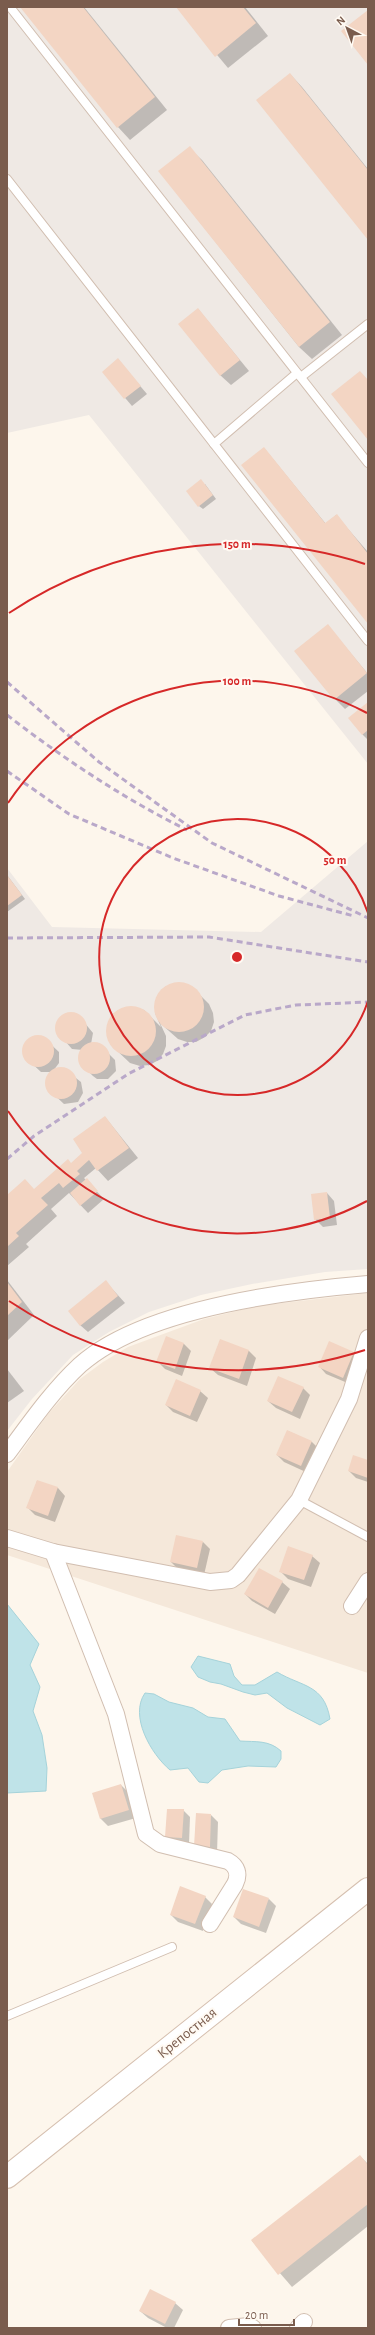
<svg xmlns="http://www.w3.org/2000/svg" width="375" height="2335" font-family="'Alegreya Sans',sans-serif">
	<rect width="100%" height="100%" fill="#fdf6ec"/>
	<polygon fill="#f5e8da" points="368,1293 368,1673 7,1555 7,1472 47,1415 80,1379 103,1362 128,1347 204,1319 257,1306"/>
	<g fill="#efe9e4">
		<polygon points="7,7 368,7 368,764 89,415 7,433"/>
		<polygon points="368,841 368,1269 325,1272 252,1284 201,1295 149,1312 109,1332 73,1355 32,1399 7,1431 7,868 52,927 261,932"/>
	</g>
	<g fill="#bfe3e8" stroke="#a5d3da">
		<polygon points="7,1604 39,1644 30,1665 40,1687 33,1711 42,1735 47,1768 46,1791 7,1793"/>
		<path d="M198 1656 230 1664 234 1676 242 1685H255L277 1672C302 1687 324 1684 330 1719L320 1725 287 1708 267 1693 255 1695 243 1692 221 1684 210 1682 198 1677 191 1667Z"/>
		<path d="M145 1693 154 1694 169 1702 193 1708 208 1717 225 1719 240 1741C256 1742 269 1740 281 1751V1759L276 1767 248 1766 222 1770 208 1783 199 1782 188 1768 170 1770C151 1754 129 1716 145 1693Z"/>
	</g>
	<g fill="#0003">
		<polygon points="22,7 84,7 167,110 130,140 118,127"/>
		<polygon points="177,7 245,7 268,36 228,68"/>
		<polygon points="290,74 302,87 368,169 368,239"/>
		<polygon points="189,148 202,160 342,335 312,359 299,347 160,172"/>
		<polygon points="198,309 249,371 231,385 220,375"/>
		<polygon points="118,360 147,394 132,406 103,372"/>
		<polygon points="264,448 326,524 336,515 368,552 368,622"/>
		<polygon points="205,484 216,499 203,509 199,506"/>
		<polygon points="328,626 368,674 368,691 345,709 335,699"/>
		<polygon points="368,703 368,740 362,734"/>
		<polygon points="7,875 25,899 7,912"/>
		<polygon points="183,983 192,987 209,1004 213,1013 214,1022 211,1031 205,1037 196,1042 187,1042 178,1039 160,1023 166,1036 166,1046 163,1054 157,1061 149,1065 140,1066 130,1063 112,1046 108,1037 107,1027 111,1018 117,1011 126,1007 135,1007 144,1010 161,1027 155,1013 155,1004 158,995 165,987 173,984"/>
		<polygon points="68,1014 79,1016 93,1033 91,1044 99,1044 115,1060 116,1071 108,1079 97,1079 93,1076 81,1064 80,1053 83,1050 72,1049 57,1032 59,1021"/>
		<polygon points="32,1037 43,1037 59,1052 59,1063 53,1071 63,1068 81,1082 83,1093 78,1102 64,1104 48,1089 47,1077 52,1072 41,1072 25,1057 24,1046"/>
		<polygon points="105,1117 138,1158 108,1181 96,1168 84,1178 104,1199 88,1213 69,1193 51,1209 57,1216 26,1244 29,1247 7,1266 7,1196 34,1190 71,1164 82,1154"/>
		<polygon points="327,1193 334,1201 337,1225 323,1227 315,1219"/>
		<polygon points="7,1280 34,1315 7,1341"/>
		<polygon points="106,1282 125,1303 88,1332 80,1325"/>
		<polygon points="166,1338 184,1344 191,1351 182,1376 165,1369 158,1362"/>
		<polygon points="220,1341 249,1351 256,1358 247,1386 218,1375 210,1368"/>
		<polygon points="354,1353 361,1360 350,1384 326,1374 319,1366"/>
		<polygon points="7,1369 24,1391 7,1403"/>
		<polygon points="303,1388 310,1395 300,1419 276,1408 268,1401"/>
		<polygon points="200,1391 208,1398 197,1422 173,1412 166,1405"/>
		<polygon points="288,1431 312,1442 319,1449 308,1473 284,1462 277,1455"/>
		<polygon points="368,1461 368,1482 356,1478 349,1471"/>
		<polygon points="37,1481 58,1488 65,1496 55,1522 35,1515 28,1508"/>
		<polygon points="203,1542 210,1549 204,1575 178,1569 171,1562"/>
		<polygon points="312,1556 320,1563 311,1587 288,1579 280,1571"/>
		<polygon points="282,1582 290,1589 275,1614 252,1601 245,1594"/>
		<polygon points="121,1785 128,1792 136,1818 108,1826 101,1819 93,1794"/>
		<polygon points="183,1810 190,1817 189,1844 173,1844 166,1836"/>
		<polygon points="211,1815 218,1822 217,1853 196,1846"/>
		<polygon points="205,1897 212,1904 203,1931 178,1922 171,1915"/>
		<polygon points="269,1899 276,1906 266,1933 241,1924 234,1917"/>
		<polygon points="360,2156 368,2164 368,2226 292,2287 252,2241"/>
		<polygon points="175,2303 183,2310 174,2328 167,2328 148,2318 140,2311"/>
	</g>
	<g fill="#f3d5c3">
		<polygon points="20,7 83,7 155,97 117,128"/>
		<polygon points="176,7 243,7 256,23 215,57"/>
		<polygon points="368,10 368,65 341,31"/>
		<polygon points="290,73 368,170 368,240 256,100"/>
		<polygon points="190,146 330,322 299,347 158,171"/>
		<polygon points="198,308 240,360 220,376 178,324"/>
		<polygon points="118,358 141,386 124,399 102,372"/>
		<polygon points="360,371 368,380 368,440 331,394"/>
		<polygon points="264,447 325,523 337,514 368,554 368,624 241,465"/>
		<polygon points="201,479 213,495 198,507 186,491"/>
		<polygon points="328,624 367,673 334,700 294,651"/>
		<polygon points="368,702 368,730 362,735 348,718"/>
		<polygon points="7,875 22,895 7,906"/>
		<circle cx="179" cy="1007" r="25"/>
		<circle cx="131" cy="1031" r="25"/>
		<circle cx="71" cy="1028" r="16"/>
		<circle cx="38" cy="1051" r="16"/>
		<circle cx="94" cy="1058" r="16"/>
		<circle cx="61" cy="1083" r="16"/>
		<polygon points="105,1116 129,1148 97,1171 89,1160 77,1171 80,1174 63,1188 59,1183 41,1198 48,1205 16,1233 19,1236 7,1247 7,1195 25,1179 34,1189 68,1159 71,1163 82,1153 73,1139"/>
		<polygon points="87,1178 98,1191 80,1206 70,1193"/>
		<polygon points="327,1192 330,1218 314,1220 311,1194"/>
		<polygon points="106,1280 118,1296 80,1326 68,1311"/>
		<polygon points="7,1282 22,1302 7,1316"/>
		<polygon points="166,1336 184,1343 175,1369 156,1362"/>
		<polygon points="220,1339 249,1350 239,1379 209,1368"/>
		<polygon points="329,1341 354,1352 343,1378 318,1367"/>
		<polygon points="278,1376 304,1387 292,1412 267,1401"/>
		<polygon points="176,1379 201,1390 190,1416 165,1405"/>
		<polygon points="287,1430 312,1441 301,1466 276,1455"/>
		<polygon points="353,1455 368,1460 368,1478 348,1471"/>
		<polygon points="37,1480 58,1487 48,1516 26,1508"/>
		<polygon points="176,1535 203,1541 197,1568 170,1562"/>
		<polygon points="288,1546 313,1555 304,1580 279,1572"/>
		<polygon points="259,1568 283,1581 268,1608 244,1594"/>
		<polygon points="121,1784 129,1810 100,1819 92,1793"/>
		<polygon points="167,1809 184,1809 182,1838 165,1837"/>
		<polygon points="196,1813 211,1814 210,1847 194,1846"/>
		<polygon points="180,1886 206,1896 195,1924 170,1915"/>
		<polygon points="243,1889 269,1898 259,1927 233,1917"/>
		<polygon points="360,2155 368,2165 368,2204 278,2275 251,2240"/>
		<polygon points="150,2289 176,2302 165,2324 139,2311"/>
	</g>
	<g fill="none" stroke-linecap="round" stroke-linejoin="round">
		<defs>
			<g id="lane">
				<polyline points="10,7 368,463"/>
				<polyline points="7,179 368,641"/>
				<polyline points="301,377 368,324"/>
				<polyline points="214,444 297,373"/>
				<polyline points="299,1500 368,1537"/>
				<polyline points="7,2016 172,1947"/>
			</g>
			<g id="street">
				<path d="M7 1454C30 1423 52 1391 80 1365 144 1308 285 1291 368 1284"/>
				<polyline points="7,1538 53,1552 210,1582 231,1580 238,1575 299,1500 349,1399 368,1338"/>
				<path d="M53 1552 116 1714 146 1834 160 1844 228 1861C237 1866 240 1874 235 1884L210 1924"/>
				<polyline points="352,1606 368,1581"/>
				<polyline points="229,2328 249,2326 253,2328"/>
				<polyline points="298,2328 304,2322"/>
			</g>
			<polyline id="secondary" points="7,2177 368,1889"/>
		</defs>
		<use href="#lane" stroke="#d1beb0" stroke-width="10"/>
		<use href="#street" stroke="#d1beb0" stroke-width="18"/>
		<use href="#secondary" stroke="#d6c0b0" stroke-width="24"/>
		<use href="#lane" stroke="#fff" stroke-width="8"/>
		<use href="#street" stroke="#fff" stroke-width="16"/>
		<use href="#secondary" stroke="#fff" stroke-width="22"/>
		<g stroke="#b9a8c9" stroke-width="3" stroke-dasharray="6 4" stroke-linecap="butt">
			<polyline points="7,682 99,762 212,843 368,918"/>
			<path d="M7 715C64 759 123 798 187 830"/>
			<polyline points="7,771 69,814 173,858 279,896 354,916"/>
			<polyline points="7,938 209,937 368,962"/>
			<polyline points="7,1159 34,1136 128,1074 245,1015 296,1005 368,1002"/>
		</g>
	</g>
	<g fill="none" stroke="#d62828" stroke-width="2">
		<path d="M368 1001A138 138 0 1 1 368 913"/>
		<path d="M367 1201A276 276 0 0 1 8 1111M8 803A276 276 0 0 1 367 713"/>
		<path d="M365 1350A413 413 0 0 1 9 1301M9 613A413 413 0 0 1 365 564"/>
	</g>
	<g text-anchor="middle" dominant-baseline="central" stroke-width="4" stroke-linejoin="round" paint-order="stroke">
		<g font-size="15" fill="#7a5c4d" stroke="#fffaf3">
			<text transform="translate(187 2033) rotate(-39)">Крепостная</text>
		</g>
	</g>
	<circle cx="237" cy="957" r="6" fill="#d62828" stroke="#fffaf3" stroke-width="2"/>
	<g font-size="12" text-anchor="middle" font-weight="bold" fill="#d62828" stroke="#fffaf3" stroke-width="4" stroke-linejoin="round" paint-order="stroke">
		<text x="237" y="548">150 m</text>
		<text x="237" y="685">100 m</text>
		<text x="335" y="864">50 m</text>
	</g>
	<rect width="375" height="2335" fill="none" stroke="#7a5c4d" stroke-width="16"/>
	<g transform="translate(347 28) rotate(319)" stroke="#fffaf3" stroke-width="3" paint-order="stroke">
	<path d="M0-3L7 15L0 10L-7 15Z" fill="#7a5c4d"/>
	<text y="-6" font-size="11" font-weight="bold" text-anchor="middle" fill="#7a5c4d">N</text>
	</g>
	<path d="M239 2319v6h55v-6" fill="none" stroke="#7a5c4d" stroke-width="2"/>
	<text x="245" y="2319" font-size="12" fill="#7a5c4d" stroke="#fffaf3" stroke-width="3" paint-order="stroke">20 m</text>
</svg>
